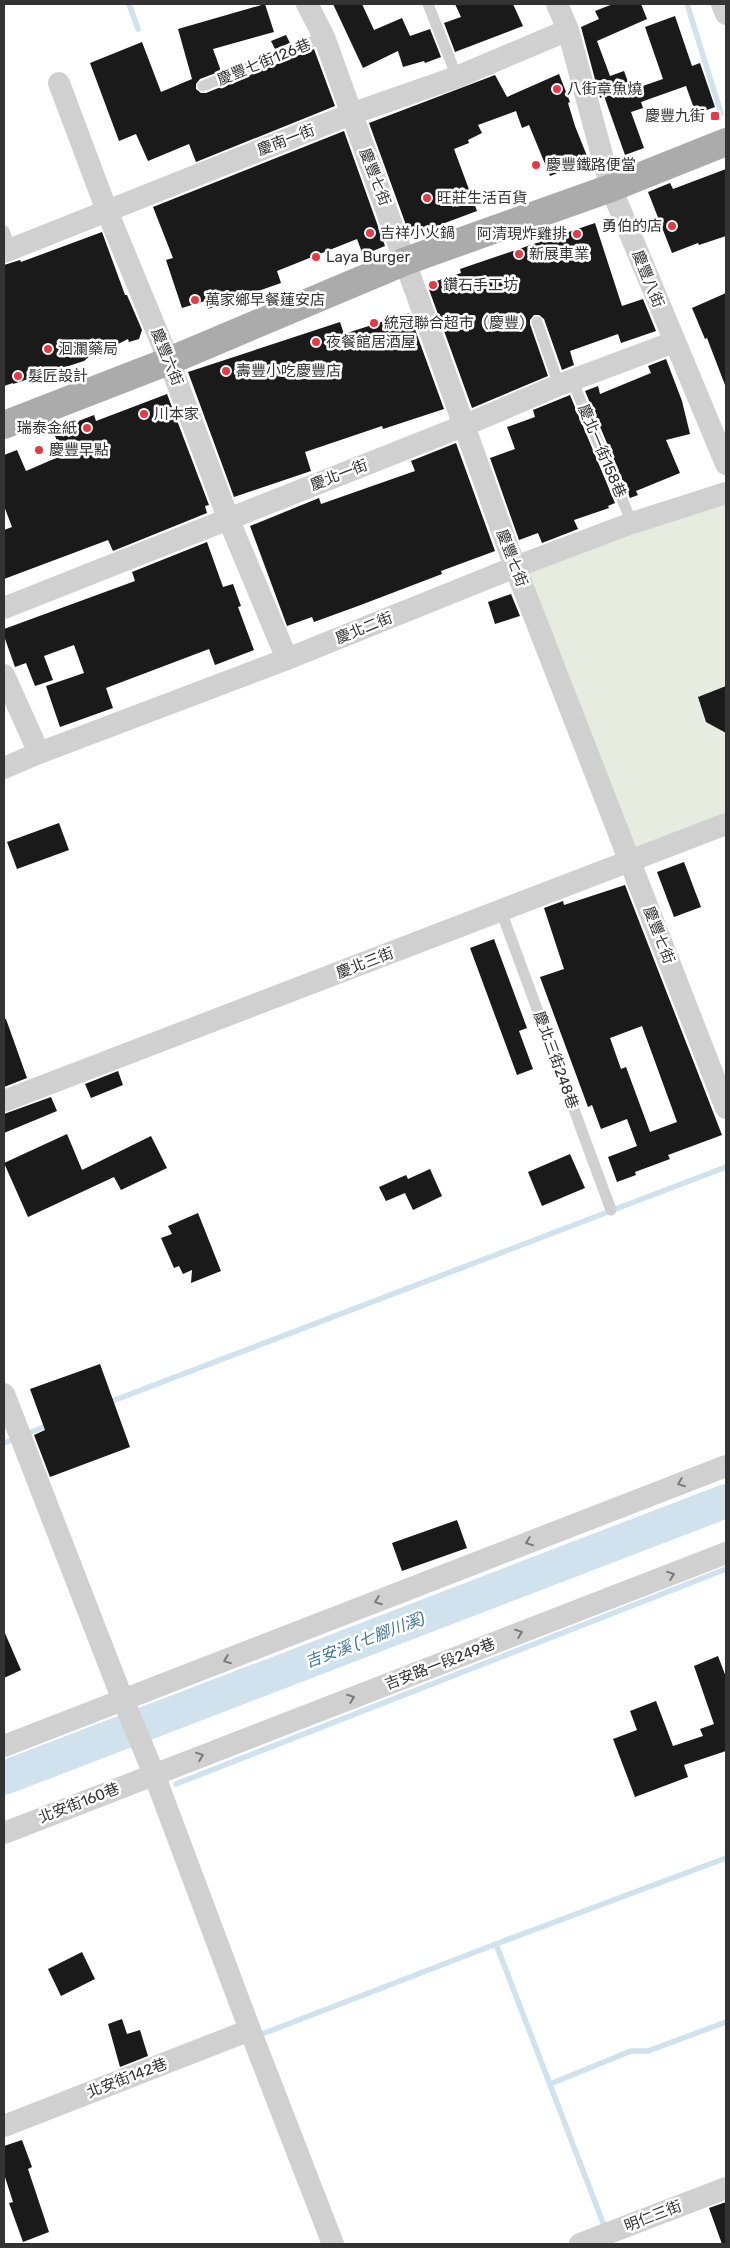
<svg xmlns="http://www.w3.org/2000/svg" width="730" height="2248" font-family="Rubik,'Noto Sans TC',sans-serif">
	<rect width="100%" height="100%" fill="#fff"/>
	<polygon fill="#e6ecdf" points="726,493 726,821 635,860 523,572"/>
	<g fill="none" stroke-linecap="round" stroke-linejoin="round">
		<g stroke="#cfe2ee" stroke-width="5.5">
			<polyline points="129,4 138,29"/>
			<polyline points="687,4 721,113"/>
			<polyline points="107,1403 726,1167"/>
			<polyline points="31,1432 49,1425"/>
			<polyline points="4,1443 15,1439"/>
			<polyline points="176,1784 726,1569"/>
			<polyline points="262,2034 496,1944"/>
			<polyline points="550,2084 631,2051 648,2051 726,2022"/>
			<polyline points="605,2228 496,1944 726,1858"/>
		</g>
		<polyline stroke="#cfe2ee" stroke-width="34" points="4,1778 726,1501"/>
	</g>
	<g fill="#1a1a1a" fill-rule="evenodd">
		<polygon points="265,4 274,32 213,49 221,71 200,79 196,84 196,89 201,93 206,93 314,49 335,106 196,162 189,144 148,161 136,134 119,141 90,63 142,42 161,92 192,79 178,29"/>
		<polygon points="333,4 362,4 374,30 402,18 410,36 430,29 441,57 425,63 424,61 403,67 398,51 363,68"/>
		<polygon points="455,4 513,4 523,26 455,52 444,23 461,17"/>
		<polygon points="613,4 641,4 647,19 597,41 610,76 624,71 631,90 663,79 645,27 675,16 692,66 700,63 715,107 696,114 686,86 641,102 643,108 631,112 644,148 625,155 604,96 600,98 581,27 599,19 595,11"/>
		<polygon points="286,35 290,43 275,49 271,41"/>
		<polygon points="559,74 570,102 568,103 575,126 589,161 550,176 529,125 522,128 516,111 478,125 482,133 468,140 469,143 454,149 477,211 410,236 369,123 495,75 507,97"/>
		<polygon points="344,131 385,246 363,255 357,239 277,271 281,283 208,309 205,301 182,308 166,260 173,258 153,207"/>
		<polygon points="726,169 726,236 699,245 698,243 672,253 648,192 670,183 673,189"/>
		<polygon points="595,223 622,306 643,299 656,331 621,343 618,334 570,351 574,365 562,370 544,319 539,315 534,315 530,320 530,324 548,376 472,408 427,284 461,273 460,269"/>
		<polygon points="102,232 125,295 127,295 142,330 139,339 129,342 128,339 108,349 105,343 84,361 13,384 13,383 4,386 4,265 20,260 21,262"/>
		<polygon points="726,293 726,385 725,385 707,338 705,339 692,308"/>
		<polygon points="409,313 444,409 383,429 382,426 305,452 311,471 234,497 188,372 340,322 344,334"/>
		<polygon points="666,359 682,401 690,434 666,440 680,473 636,491 638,495 630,498 585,391 598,386 600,394 651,373 648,366"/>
		<polygon points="167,394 209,505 205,506 207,513 113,551 108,540 4,579 4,530 12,527 4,506 4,455 17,450 26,471 63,455 53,431 94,415 96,421"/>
		<polygon points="570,395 615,503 608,506 609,508 574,520 578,529 542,543 538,533 519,540 490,458 515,449 507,427 535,417 533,410"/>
		<polygon points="456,443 495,551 441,571 442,574 358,606 314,622 312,617 287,626 250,526 319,498 321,504 415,471 411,461"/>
		<polygon points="207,542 223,587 233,584 241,606 238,607 254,650 215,665 209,649 106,688 113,708 60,727 46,686 84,673 74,645 44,656 53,680 35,686 26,663 15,667 4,636 4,629 135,581 132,572"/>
		<polygon points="511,594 520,616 495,624 488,602"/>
		<polygon points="726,686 726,733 706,722 698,697"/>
		<polygon points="59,823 69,850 17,869 7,842"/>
		<polygon points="684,862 701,907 674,917 657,872"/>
		<path d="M625 885 722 1135 668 1155 670 1159 635 1172 636 1175 617 1182 608 1157 637 1146 627 1119 601 1129 592 1105 588 1107 540 977 564 969 544 908 563 901 564 905ZM642 1026 677 1122 650 1132 626 1067 621 1069 610 1038Z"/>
		<polygon points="494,939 527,1028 519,1031 533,1069 517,1075 470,948"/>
		<polygon points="4,1019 6,1019 27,1078 4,1087"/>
		<polygon points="118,1071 123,1085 91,1098 85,1084"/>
		<polygon points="51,1097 57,1111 4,1133 4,1114"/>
		<polygon points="67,1134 82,1170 151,1136 167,1168 121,1190 114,1177 28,1217 4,1163"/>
		<polygon points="570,1154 585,1188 542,1206 528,1172"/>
		<polygon points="430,1169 442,1196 413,1210 405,1193 386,1201 379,1187 406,1175 408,1179"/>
		<polygon points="198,1213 221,1271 191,1283 192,1270 183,1274 179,1266 174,1268 161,1238 172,1234 168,1226"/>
		<polygon points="100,1364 130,1447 50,1477 34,1435 45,1430 30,1389"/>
		<polygon points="457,1520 467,1548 402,1571 392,1543"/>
		<polygon points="4,1631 21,1670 4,1678"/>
		<polygon points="718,1656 726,1677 726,1751 684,1765 688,1777 635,1797 613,1739 637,1730 630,1711 656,1701 673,1746 703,1736 700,1729 714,1724 694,1666"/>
		<polygon points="82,1952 95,1979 61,1996 48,1969"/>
		<polygon points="122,2019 127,2034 140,2030 148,2056 120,2067 108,2024"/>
		<polygon points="22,2140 32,2167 28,2169 49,2232 23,2242 9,2203 13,2202 4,2174 4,2146"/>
		<polygon points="726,2202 726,2244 722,2244 709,2208"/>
	</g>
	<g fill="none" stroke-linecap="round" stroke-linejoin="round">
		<g stroke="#d0d0d0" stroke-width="11">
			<polyline points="428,4 457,77"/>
			<polyline points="203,86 324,37"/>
			<polyline points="4,231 11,249"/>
			<polyline points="537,322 559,385"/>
			<polyline points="572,380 632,523"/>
			<polyline points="501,911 611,1210"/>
		</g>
		<g stroke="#d0d0d0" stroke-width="22">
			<polyline points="307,4 324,37 515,567 726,1108"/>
			<polyline points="557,4 568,30 611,188 726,464"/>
			<polyline points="722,4 726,14"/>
			<polyline points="59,83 107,211 169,361 228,518 287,659"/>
			<polyline points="4,252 351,114 457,77 568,30"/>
			<polyline points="4,608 463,426 559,385 674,342"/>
			<polyline points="4,675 39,753"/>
			<polyline points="4,768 39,753 287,659 515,567 632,523 726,493"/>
			<polyline points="4,1101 726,824"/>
			<polyline points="4,1394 119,1690 154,1774 250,2030 333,2244"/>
			<polyline points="4,1746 726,1466"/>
			<polyline points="4,1833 726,1553"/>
			<polyline points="4,2126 250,2030"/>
			<polyline points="580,2244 726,2188"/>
		</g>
		<polyline stroke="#ababab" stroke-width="28" points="4,425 169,361 406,261 611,188 726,142"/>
	</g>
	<defs><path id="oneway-chevron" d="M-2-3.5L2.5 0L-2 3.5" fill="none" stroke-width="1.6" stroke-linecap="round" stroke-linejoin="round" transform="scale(1.25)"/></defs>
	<g stroke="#7a7a7a">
		<use href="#oneway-chevron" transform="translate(681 1483) rotate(159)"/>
		<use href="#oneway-chevron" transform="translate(529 1542) rotate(159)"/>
		<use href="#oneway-chevron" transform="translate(671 1575) rotate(-21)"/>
		<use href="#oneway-chevron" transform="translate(378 1601) rotate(159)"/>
		<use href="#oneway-chevron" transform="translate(519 1633) rotate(-21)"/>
		<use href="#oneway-chevron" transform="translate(227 1660) rotate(159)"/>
		<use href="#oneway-chevron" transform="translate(351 1698) rotate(-21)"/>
		<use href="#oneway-chevron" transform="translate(200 1756) rotate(-21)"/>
	</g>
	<g fill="#e63946" stroke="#fff" stroke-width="2">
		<circle cx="557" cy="89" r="5"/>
		<rect x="710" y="111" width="10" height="10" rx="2.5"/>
		<circle cx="536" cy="165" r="5"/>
		<circle cx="427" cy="198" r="5"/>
		<circle cx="672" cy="226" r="5"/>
		<circle cx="370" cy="233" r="5"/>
		<circle cx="577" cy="234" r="5"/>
		<circle cx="519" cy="254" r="5"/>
		<circle cx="316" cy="257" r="5"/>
		<circle cx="433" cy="285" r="5"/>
		<circle cx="195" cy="300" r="5"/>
		<circle cx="374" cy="323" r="5"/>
		<circle cx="316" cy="342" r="5"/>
		<circle cx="48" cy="349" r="5"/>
		<circle cx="226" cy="371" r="5"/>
		<circle cx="18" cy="376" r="5"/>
		<circle cx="144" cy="414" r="5"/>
		<circle cx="87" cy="428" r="5"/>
		<circle cx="39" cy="450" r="5"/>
	</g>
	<g text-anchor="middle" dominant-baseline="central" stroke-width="5" stroke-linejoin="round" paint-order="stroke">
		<g font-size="15" fill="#333" stroke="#fff">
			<text transform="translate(264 62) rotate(-22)">慶豐七街126巷</text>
			<text transform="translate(286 140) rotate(-21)">慶南一街</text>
			<text transform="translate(375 177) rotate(69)">慶豐七街</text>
			<text transform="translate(648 279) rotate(68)">慶豐八街</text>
			<text transform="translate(167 357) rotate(68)">慶豐六街</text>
			<text transform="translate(602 451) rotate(67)">慶北一街158巷</text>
			<text transform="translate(339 475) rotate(-21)">慶北一街</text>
			<text transform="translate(512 558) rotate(69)">慶豐七街</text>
			<text transform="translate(364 628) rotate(-22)">慶北二街</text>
			<text transform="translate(659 935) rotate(69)">慶豐七街</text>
			<text transform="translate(365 963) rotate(-21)">慶北三街</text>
			<text transform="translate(556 1060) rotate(70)">慶北三街248巷</text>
			<text transform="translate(440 1664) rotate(-21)">吉安路一段249巷</text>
			<text transform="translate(79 1803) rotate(-21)">北安街160巷</text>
			<text transform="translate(127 2078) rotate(-21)">北安街142巷</text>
			<text transform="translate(653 2216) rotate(-21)">明仁三街</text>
		</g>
		<g font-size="15" fill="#333" stroke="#fff" text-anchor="start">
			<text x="567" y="89">八街章魚燒</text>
			<text x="705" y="116" text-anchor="end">慶豐九街</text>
			<text x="546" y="165">慶豐鐵路便當</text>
			<text x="437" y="198">旺莊生活百貨</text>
			<text x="662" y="226" text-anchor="end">勇伯的店</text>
			<text x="380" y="233">吉祥小火鍋</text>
			<text x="567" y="234" text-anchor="end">阿清現炸雞排</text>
			<text x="529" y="254">新展車業</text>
			<text x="326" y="257">Laya Burger</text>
			<text x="443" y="285">鑽石手工坊</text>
			<text x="205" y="300">萬家鄉早餐蓮安店</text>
			<text x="384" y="323">統冠聯合超市（慶豐）</text>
			<text x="326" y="342">夜餐館居酒屋</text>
			<text x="58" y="349">洄瀾藥局</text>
			<text x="236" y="371">壽豐小吃慶豐店</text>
			<text x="28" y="376">髮匠設計</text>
			<text x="154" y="414">川本家</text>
			<text x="77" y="428" text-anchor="end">瑞泰金紙</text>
			<text x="49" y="450">慶豐早點</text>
		</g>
		<g font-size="16" font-style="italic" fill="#3f7597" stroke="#fff">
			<text transform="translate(365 1640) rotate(-21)">吉安溪 (七腳川溪)</text>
		</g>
	</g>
	<rect width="730" height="2248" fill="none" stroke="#333333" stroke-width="10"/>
</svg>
